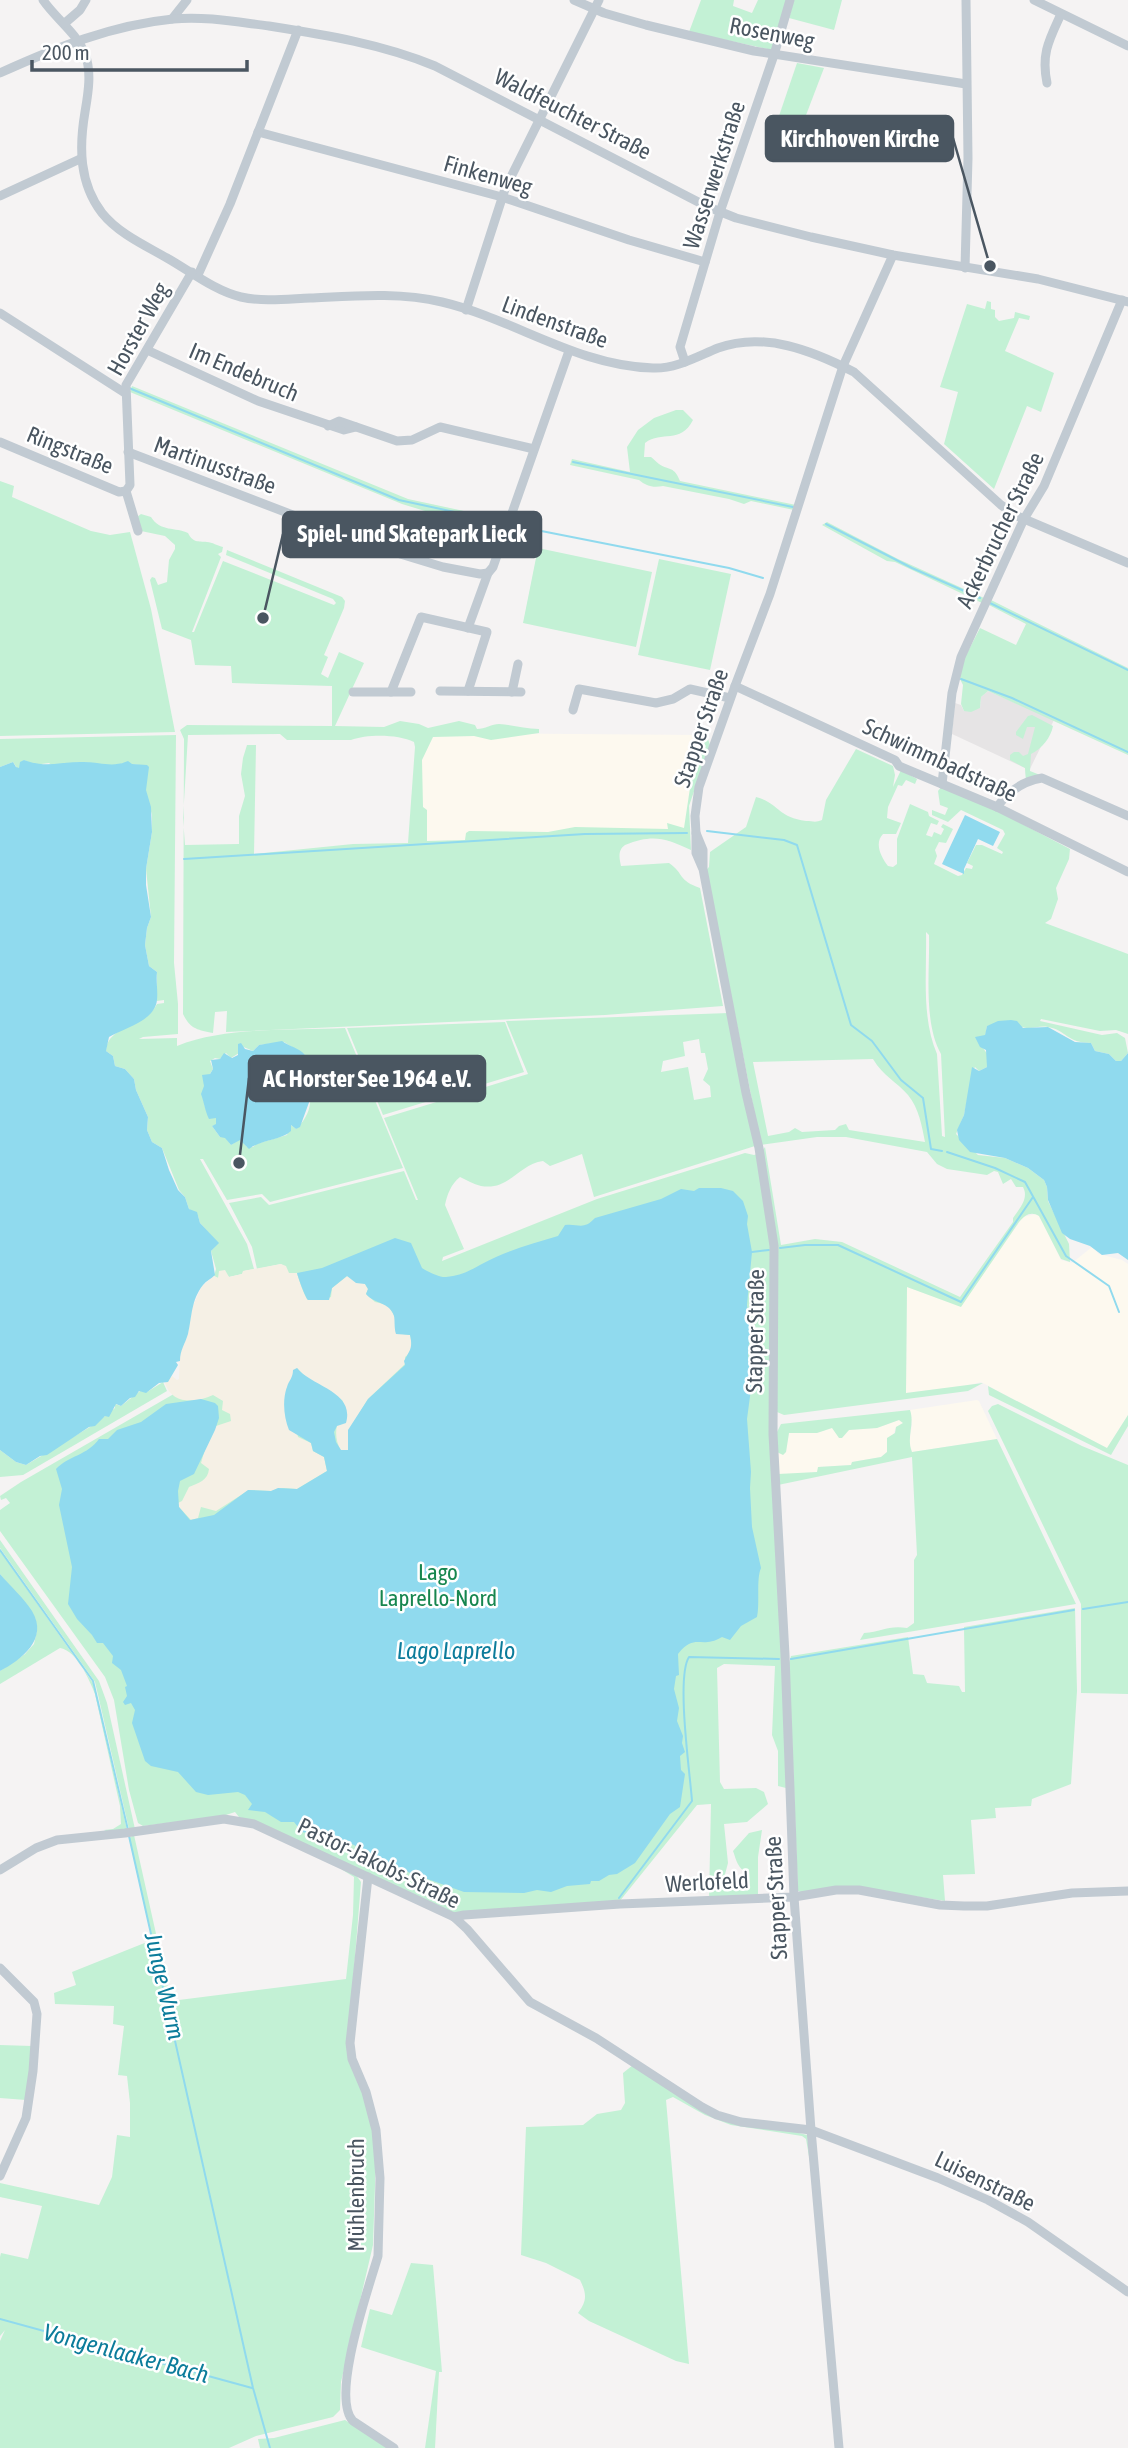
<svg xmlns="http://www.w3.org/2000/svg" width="1128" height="2448" font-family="'Asap Condensed',sans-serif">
	<rect width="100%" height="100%" fill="#f5f3f3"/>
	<g fill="#fdf9ef">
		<polygon points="421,733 701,735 707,736 710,745 689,806 690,835 418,841"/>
		<polygon points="1036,1214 1039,1216 1061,1260 1072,1263 1092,1247 1099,1254 1122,1260 1128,1264 1128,1415 1107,1448 981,1382 965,1386 906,1393 907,1287 961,1306 1023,1217"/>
		<polygon points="977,1400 979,1401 997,1439 912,1452 909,1443 912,1425 910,1410"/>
		<polygon points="899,1420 903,1423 896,1427 887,1452 881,1457 852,1462 851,1465 819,1467 818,1472 778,1475 776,1452 780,1454 786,1452 789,1433 816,1433 832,1428 849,1430 877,1428"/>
	</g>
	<polygon fill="#e6e4e5" points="988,691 1054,720 1026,777 1025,768 952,734 955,703 961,705 964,711 980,708 981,697"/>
	<g fill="#c3f1d5" fill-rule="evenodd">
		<polygon points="701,0 734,0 733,6 752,13 758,0 787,0 772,50 689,32"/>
		<polygon points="794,0 842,0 834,30 789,18"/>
		<polygon points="797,63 824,68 803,123 779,116"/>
		<polygon points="987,301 991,302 991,309 995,310 995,317 999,321 1014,318 1015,312 1030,316 1029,320 1019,318 1005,351 1054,373 1041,412 1027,406 994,489 944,444 958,392 940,387 967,304 985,309"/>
		<polygon points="132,386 408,499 506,520 504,526 425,511 402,504 130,392"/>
		<path d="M676 410H683L693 420C680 445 662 430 645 443L644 457H651C654 459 656 462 659 464 670 471 674 466 680 481L796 505 794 510 751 501 744 504 729 499 663 486C653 488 646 486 639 480L570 465 572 459 630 472 627 447 638 430 654 418Z"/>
		<polygon points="0,481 14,486 12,497 91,531 110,535 130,532 151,609 175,732 0,736"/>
		<path d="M141 514 151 517C160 532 176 527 188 533 193 543 198 541 207 542 212 542 218 546 223 547L222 552 218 554 221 557 192 632H194L223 561 334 605 336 603 333 599 226 555 227 550 342 597 345 601 344 608 324 655 328 657 321 674 328 678 339 652 364 663 335 726 384 727 400 721 419 724 428 728 459 721 475 725 477 729C485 729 492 724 499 724 513 725 525 729 539 729V733L491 740 474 736 433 737 422 760 423 807 427 810V841L465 840 466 833 469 831 548 832 575 827 668 829 667 823 684 828 696 748 701 735 707 736 710 745 689 806 691 850C665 838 653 834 625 845 618 850 619 857 621 866L669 863C685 874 677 880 700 888L723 1006 605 1015 226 1032 227 1011 215 1012 213 1033C198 1030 190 1029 183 1014L184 739 180 730 187 725 332 726V686L232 683 231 666 195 665 191 640 162 629 150 580 152 577 155 578 158 585 167 582 169 560 175 549V545L165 536 141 531 137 517ZM280 734 287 740H351C367 734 398 734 414 742L415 747 408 843 353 844 254 854 256 745H247L243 758 241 774 245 796 239 816V844L185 845 183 818 188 735Z"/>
		<polygon points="827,522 898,559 984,598 982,603 895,562 887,561 822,525"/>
		<polygon points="538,548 652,572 636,647 523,623"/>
		<polygon points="659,559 731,574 710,670 638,655"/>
		<polygon points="991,600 1128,668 1128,755 988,691 981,697 980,708 971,712 964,711 961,704 963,685 959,677 959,669 980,628 1016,645 1026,624 989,605"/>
		<path d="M1032 715 1053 726C1051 737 1042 749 1031 754L1030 771 1040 775 1026 782 1025 768 1010 760V755L1014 752H1019L1023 756 1028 754 1035 727H1027L1023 739 1016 735V732L1028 716Z"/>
		<path d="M176 735 174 963 178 1004V1034L143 1037 139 1039 177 1038V1046C227 1026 290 1031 345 1028L403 1168 270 1202 262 1194 227 1200 203 1159H200L247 1244 254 1269 244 1271 242 1274 229 1277 225 1273 218 1278 214 1276 216 1269 211 1251 218 1243 200 1223 198 1216 189 1209 185 1197 179 1190 162 1148 152 1142 147 1130 148 1117 136 1090 134 1079 125 1069 115 1066 113 1056 106 1051C107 1025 146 1027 157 1004L164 1003V1000L157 1001V972L149 966 145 945 147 928 151 917 146 869 152 832V815L139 765 124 763 114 766 82 762 53 766 49 763 34 765 24 760 19 768H17L13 762 0 767V739ZM284 1042 305 1055C303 1083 323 1103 296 1129L291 1125 287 1135 256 1144 253 1147H247L240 1139 231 1145 225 1137H220L212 1126 216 1125V1118H210C199 1100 203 1084 213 1069L210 1061 215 1058 220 1059 226 1053 231 1058 239 1053V1045L253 1051 259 1045Z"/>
		<path d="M856 749 893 766 895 775 893 787 901 770 917 779 915 784 906 780 902 786 898 785 888 807 887 818 901 823 896 834H883C874 843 881 857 888 866L893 867 897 864V839L910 804 928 812 929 816 939 821 937 825 931 823 926 835 932 837 934 832 941 835 944 829 941 827 943 824 953 829 946 843 939 842 935 850 937 856 934 864 958 876 962 875 966 868 972 869 973 866 967 863 976 845H982L1002 854 1003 852 997 848 1005 834 1003 830 961 810 948 822 932 815V810L945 815 948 808 940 805 938 791 942 786 984 804 1070 849 1069 859 1056 888 1058 899 1051 919 1045 923 1128 954V1034L1116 1030 1100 1031 1041 1019 1040 1021 1102 1035 1117 1033 1125 1038 1128 1053 1121 1061H1116L1109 1054 1095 1051 1091 1043C1067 1043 1066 1030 1048 1027 1038 1025 1030 1031 1019 1026L1018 1023 987 1026 983 1048 988 1055 987 1067 979 1071 975 1067 973 1071 964 1115 956 1134 978 1155 1005 1158 1028 1168 1044 1180 1047 1187 1048 1201 1069 1244 1070 1262 1061 1259 1039 1216C1031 1211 1025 1215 1019 1222L961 1307 907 1287 906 1393 983 1383 968 1391 784 1415 777 1412V1432L781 1424 910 1410C915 1424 906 1438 912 1452L997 1439 1076 1604 860 1640 864 1633C882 1632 888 1625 907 1628L914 1623V1560L917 1555 912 1457 778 1485 786 1788 778 1786V1751L772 1735 775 1666 724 1664 717 1668 720 1782 724 1789 756 1788 764 1792 768 1804 747 1822 724 1824 728 1863 724 1878 730 1886 742 1884 746 1880 747 1872C738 1870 736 1859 733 1851L749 1833 762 1830 758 1857V1895L709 1899 711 1804 697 1805 619 1902 454 1914 267 1826 239 1817 235 1812 223 1816 143 1826 138 1823 129 1790 114 1700 105 1677 0 1531V1510L10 1503 6 1498 1 1500 0 1496 21 1482 172 1395 286 1271 281 1264 257 1269 252 1247 229 1203 261 1197 269 1205 404 1171 416 1200H418L384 1118 528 1074 506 1021 729 1013 755 1146 594 1197 582 1154 550 1166 543 1161C519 1164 509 1191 481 1186 473 1184 467 1180 460 1177 451 1184 447 1195 445 1205L464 1249 443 1257 442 1261 597 1199 745 1153 754 1155 761 1153 765 1147 781 1245 815 1239 842 1242 960 1297 1013 1222V1218C1020 1208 1029 1198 1023 1187H1016L1011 1179 1003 1184 998 1172 994 1171 987 1175 947 1169 937 1164 927 1152 846 1137H817L761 1145 706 870 709 867 710 852 746 827 756 797C779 803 777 817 806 821 813 821 815 823 822 820L826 800ZM926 932 929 935C930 970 923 1022 941 1054L945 1137 942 1136 937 1054C921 1017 927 972 926 932ZM699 1039 701 1053H705L708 1069 703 1080 710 1086 711 1097 694 1100 688 1067 661 1072 663 1061 685 1056 683 1042ZM873 1059C883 1076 897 1082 908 1095 919 1108 922 1127 925 1142L849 1130 846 1124 839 1126 835 1130 802 1132 795 1128 789 1132 768 1136 753 1062ZM899 1420 903 1423 896 1427 895 1433 887 1438V1452L881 1457 852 1462 851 1465 818 1467 817 1472 778 1474 777 1452 783 1455 786 1452 789 1433H817L832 1428 839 1438H842L849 1430 877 1428Z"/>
		<polygon points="505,1022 524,1072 383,1115 347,1028"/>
		<polygon points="163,1382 167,1391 23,1475 0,1477 0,1450 16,1462 26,1465 95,1424 115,1408 115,1404 121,1406 140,1391 147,1392"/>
		<polygon points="988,1386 1107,1448 1128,1415 1128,1426 1111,1455 989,1395"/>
		<polygon points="998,1404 1082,1446 1128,1465 1128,1694 1081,1693 1081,1604 988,1411 992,1406"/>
		<polygon points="0,1540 99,1681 107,1703 135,1829 129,1829 95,1682 0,1548"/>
		<path d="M0 1551 93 1683 127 1830 108 1832 104 1830 113 1829 121 1824 120 1806 95 1694C89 1679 77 1651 60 1648L0 1684V1671L25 1654 34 1644 37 1630 35 1618 0 1574Z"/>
		<polygon points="1075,1608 1077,1691 1071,1784 1032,1799 1031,1806 995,1808 996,1818 971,1820 975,1874 943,1875 945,1901 875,1890 804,1893 798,1891 789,1663 791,1656 908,1637 913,1674 924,1675 927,1683 959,1686 962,1692 965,1692 964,1627"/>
		<polygon points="134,1835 171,2001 346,1979 353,1915 354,1877 341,1869 356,1875 361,1882 348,2045 369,2108 376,2156 373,2245 341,2382 340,2410 333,2417 256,2436 229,2448 0,2448 0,2341 5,2330 0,2336 0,2257 1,2253 28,2259 42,2206 0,2197 0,2183 99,2205 112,2177 117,2135 130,2137 130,2103 127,2076 118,2075 124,2026 113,2024 114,2006 55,2004 54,1993 76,1985 72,1972 152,1940 129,1838"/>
		<polygon points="0,2045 32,2046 26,2100 0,2098"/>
		<path d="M633 2065 700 2108 807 2135 811 2168 806 2139 802 2136 731 2125 705 2115 673 2097 666 2100 689 2364 676 2361 589 2321 578 2313C587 2301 587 2294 580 2280L546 2263 521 2255 526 2127 583 2125 597 2114 621 2110 625 2103 623 2073Z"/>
		<polygon points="411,2263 433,2265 442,2372 439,2372 435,2448 425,2448 436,2371 361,2347 370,2309 392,2315"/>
		<polygon points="345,2420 388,2448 260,2448 258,2439 274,2438"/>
	</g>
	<path fill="#f5f0e5" d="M281 1264 286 1266 289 1273H297C298 1278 305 1297 308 1300H323L331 1297 332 1288 347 1276 365 1284 368 1289 366 1294 375 1302 388 1305 395 1317 396 1333 410 1335C412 1344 413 1351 405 1357V1364L368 1399 349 1430V1450L341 1451C331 1433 339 1420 343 1401 329 1388 309 1383 297 1368L286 1390 298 1437 311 1443 313 1451 324 1457 327 1471 297 1489 283 1488 271 1491 249 1490 216 1511 201 1507 198 1518 191 1520 179 1507 178 1503 182 1501 189 1487C199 1483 208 1480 209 1469L201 1463 205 1449 216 1426 231 1421 230 1414 222 1410 223 1401 213 1395C196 1403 172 1405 165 1383L172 1376 177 1380 179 1379 180 1353 188 1334 190 1312 202 1286 214 1276 218 1278 219 1271 225 1270 229 1277 242 1274 243 1271Z"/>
	<g fill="#90daee">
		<path d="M24 760C48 769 61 761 84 762 101 762 112 768 128 761L132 764 147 765 149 767 146 790 151 807 152 832 146 869V885L151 917 147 928 145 945 149 966 157 972C156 982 158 991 157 1000 155 1021 124 1028 109 1037L106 1051 113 1056 115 1066 125 1069 134 1079 136 1090 148 1117 147 1130 152 1142 162 1148 169 1170 178 1190 185 1197 189 1209 197 1212 200 1223 219 1243 211 1251 215 1275C211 1279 206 1281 203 1285 191 1300 192 1317 188 1334 185 1344 180 1350 180 1361L176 1362 178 1365 168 1382 159 1383 146 1393 139 1391 135 1397 130 1398 121 1406 116 1404 109 1417 105 1416 95 1426 89 1427 47 1455 40 1456 26 1465 16 1462 0 1450V767L13 762 16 767 19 768 20 762Z"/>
		<polygon points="965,815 1000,832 993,846 978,839 964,869 964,874 942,864"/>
		<polygon points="1011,1020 1017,1021 1023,1028 1048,1027 1075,1042 1091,1043 1095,1051 1109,1054 1116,1061 1121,1061 1128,1053 1128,1260 1118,1253 1102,1255 1090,1246 1070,1239 1062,1233 1048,1200 1047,1187 1044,1180 1028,1168 1005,1158 970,1152 959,1140 957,1130 964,1115 972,1067 979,1071 987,1067 986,1050 980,1047 975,1037 985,1035 987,1026 998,1021"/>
		<path d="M282 1041C290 1047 298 1047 305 1055 304 1068 307 1069 310 1079 311 1086 308 1090 311 1097L300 1127 296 1129 291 1125V1131C280 1141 262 1139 249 1149L240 1140 231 1145 225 1138 220 1137 212 1126 216 1124V1118L209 1119C205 1111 204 1102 201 1094L204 1086 202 1075 210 1074 213 1069 211 1060 220 1059 224 1053 232 1058 238 1055V1044L241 1043 245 1049 253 1051 259 1045Z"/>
		<path d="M699 1188H721L733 1191 743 1201 748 1216 747 1224 752 1252 747 1305 750 1332 748 1354 751 1389 747 1419 751 1472 750 1488 752 1527 761 1568C756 1579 760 1603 757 1617L741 1626 730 1640 722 1637C700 1650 696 1632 678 1654L679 1675 676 1676 674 1689 679 1708 677 1721 683 1736 682 1743 685 1752 680 1756 681 1770 685 1774 680 1807 670 1814 635 1863 617 1874 609 1875 599 1881H591L590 1884 567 1886 551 1892 537 1890 524 1893 464 1892 405 1871 348 1842 302 1832 294 1822H281L265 1812 248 1810 252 1804 245 1795 238 1792 208 1795 196 1792 178 1772 151 1766 145 1761 132 1723 135 1710 131 1703 125 1705 123 1702 127 1696 125 1687 127 1686 121 1670 112 1663 113 1656 103 1643H97L92 1635 77 1619 68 1604 72 1567 59 1505 62 1489 56 1469C68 1456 88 1455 99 1439H108L117 1430 141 1422 166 1404 201 1399 215 1403 218 1406 219 1418 215 1430 194 1474 180 1481 178 1491 179 1507 190 1520 214 1515 248 1490 271 1491 278 1488 297 1489 327 1471 324 1457 313 1451 311 1443 289 1430C284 1418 282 1400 287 1387 289 1380 293 1378 293 1370L297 1368C312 1387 355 1391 346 1423L337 1426 334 1432 336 1442 341 1450H348V1430L368 1399 405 1365 404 1361C410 1350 413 1348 410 1335L396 1334C394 1328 395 1320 394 1316 390 1302 374 1304 366 1294L368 1289 365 1284 356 1283 347 1276 332 1288 329 1300H308C305 1297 298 1277 297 1273L322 1268 395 1238 411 1243 422 1268C428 1272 441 1278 446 1277 468 1275 479 1264 496 1257 516 1248 537 1242 558 1236L565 1225C578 1223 583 1231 595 1218L661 1199 681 1189 694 1191Z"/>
		<path d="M0 1574C10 1586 24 1598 32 1611 49 1639 21 1660 0 1671Z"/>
	</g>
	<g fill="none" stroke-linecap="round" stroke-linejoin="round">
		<g stroke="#90daee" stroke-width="2">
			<polyline points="129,388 399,500 501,522"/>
			<polyline points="573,462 793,507"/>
			<polyline points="826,524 912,568 980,598"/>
			<polyline points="516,526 729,568 763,578"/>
			<polyline points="990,603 1128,670"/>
			<polyline points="961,679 1012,698 1128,752"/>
			<polyline points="707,831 784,840 797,845 851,1025 872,1041 901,1080 923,1098 931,1149 942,1151"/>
			<polyline points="184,859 585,834 687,833"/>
			<polyline points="947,1152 995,1168 1025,1182 1066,1256 1109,1286 1119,1312"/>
			<polyline points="780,1248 805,1245 838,1245 961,1302 1033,1197"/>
			<polyline points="752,1252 769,1250"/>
			<polyline points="0,1550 93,1681 128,1830"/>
			<polyline points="1083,1609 1128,1602"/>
			<polyline points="791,1659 1074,1610"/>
			<polyline points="129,1836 253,2388 270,2448"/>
			<path d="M619 1898 692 1801C690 1773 676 1677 689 1657L779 1659"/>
			<polyline points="0,2319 252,2388"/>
		</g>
		<g stroke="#c1cad2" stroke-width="9">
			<path d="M43 0C56 19 76 32 85 54 92 72 88 94 85 112 79 147 79 183 102 213 118 233 144 245 167 258 190 271 215 291 241 297 264 302 287 299 310 298 354 296 399 292 442 302 514 319 577 366 653 368 676 369 698 356 718 348 764 331 813 351 854 372L1001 505 1017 516 1128 563"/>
			<polyline points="574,0 604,13 646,25 754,51 966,84"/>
			<polyline points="1034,0 1128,46"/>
			<polyline points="172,19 187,0"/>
			<polyline points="65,23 80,10 86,0"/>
			<path d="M0 73C55 48 112 25 173 19 205 16 237 22 269 26 326 35 382 44 435 66L706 206 736 218 811 237 893 255 1038 279 1128 302"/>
			<path d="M1047 83C1041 54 1049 40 1061 14"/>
			<polyline points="258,132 502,197 629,240 705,262"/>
			<polyline points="0,196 80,159"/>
			<polyline points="965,268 968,158 966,0"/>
			<polyline points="198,275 230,204 298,30"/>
			<polyline points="466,310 505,189 599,0"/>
			<polyline points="0,313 125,393"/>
			<polyline points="147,350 258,401 344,430 356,427"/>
			<polyline points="685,362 680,347 720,212 774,55 790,0"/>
			<polyline points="328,426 339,421 397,441 412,440 440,427 534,449"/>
			<polyline points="0,442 119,492 126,491"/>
			<polyline points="128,452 374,546 443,567 480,574 488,573"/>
			<polyline points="138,531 126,491 130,485 126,385 192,272"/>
			<polyline points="468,628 488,573 493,567 569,351"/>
			<polyline points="735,686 895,760 899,766 997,807 1128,872"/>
			<polyline points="440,691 521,692"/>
			<polyline points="353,692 391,692"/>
			<polyline points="411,692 391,692 421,617 487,632 468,691"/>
			<polyline points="512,692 518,664"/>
			<polyline points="573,710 579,689 656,703 673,699 690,689 730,698"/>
			<polyline points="942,784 952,693 961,657 1024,519 1044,486 1122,300"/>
			<path d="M997 807C1008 792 1023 781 1042 778L1128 816"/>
			<polyline points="696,833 696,853 702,867"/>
			<polyline points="0,1870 36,1848 57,1840 125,1833 224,1819 254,1824 454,1917 467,1929 530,2002 596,2038 702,2107 717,2115 741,2122 811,2130 938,2178 988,2200 1028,2222 1128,2292"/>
			<path d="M368 1877 350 2043 352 2059 366 2092 376 2130 380 2178 378 2256C369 2287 330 2397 353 2421L394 2448"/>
			<polyline points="454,1917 464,1915 620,1904 794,1897 836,1890 859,1890 940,1905 964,1906 987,1906 1072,1893 1128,1891"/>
			<polyline points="0,1968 34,2002 37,2014 33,2071 26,2118 0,2176"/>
			<polyline points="839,2448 811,2130 794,1897 785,1655 773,1434 774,1246 759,1148 746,1093 703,869 703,850 696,833 695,816 699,787 735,686 770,594 843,366 893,255"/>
		</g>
	</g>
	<g text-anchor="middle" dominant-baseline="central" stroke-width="5" stroke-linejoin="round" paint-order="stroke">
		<g font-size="23" fill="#4a5661" stroke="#fff">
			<text transform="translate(772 33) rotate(11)">Rosenweg</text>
			<text transform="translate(573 114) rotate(27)">Waldfeuchter Straße</text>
			<text transform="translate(488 175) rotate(16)">Finkenweg</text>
			<text transform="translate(714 175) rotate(-72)">Wasserwerkstraße</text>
			<text transform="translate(555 322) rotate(20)">Lindenstraße</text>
			<text transform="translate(138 329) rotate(-61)">Horster Weg</text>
			<text transform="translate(244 372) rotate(23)">Im Endebruch</text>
			<text transform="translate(70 450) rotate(22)">Ringstraße</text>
			<text transform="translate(215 465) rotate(20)">Martinusstraße</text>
			<text transform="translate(1000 530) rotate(-64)">Ackerbrucher Straße</text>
			<text transform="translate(701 728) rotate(-71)">Stapper Straße</text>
			<text transform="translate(940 760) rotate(25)">Schwimmbadstraße</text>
			<text transform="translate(755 1331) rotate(-89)">Stapper Straße</text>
			<text transform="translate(379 1863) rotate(26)">Pastor-Jakobs-Straße</text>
			<text transform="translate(707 1882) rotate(-3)">Werlofeld</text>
			<text transform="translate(776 1898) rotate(-93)">Stapper Straße</text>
			<text transform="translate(985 2181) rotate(26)">Luisenstraße</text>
			<text transform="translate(356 2195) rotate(-90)">Mühlenbruch</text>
		</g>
		<g font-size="23" fill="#17864f" stroke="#fff">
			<text x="438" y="1572">Lago<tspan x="438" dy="26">Laprello-Nord</tspan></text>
		</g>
		<g font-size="24" font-style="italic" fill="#0c7c9b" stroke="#fff">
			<text x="456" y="1650">Lago Laprello</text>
			<text transform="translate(165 1986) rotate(77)">Junge Wurm</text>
			<text transform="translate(126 2353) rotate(15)">Vongenlaaker Bach</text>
		</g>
	</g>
	<path fill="none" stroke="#4a5661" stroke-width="2.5" d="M990 266L953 138M263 618L283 534M239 1163L249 1078"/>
	<g fill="#4a5661" stroke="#fff" stroke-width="2.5">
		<circle cx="990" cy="266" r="7"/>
		<circle cx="263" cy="618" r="7"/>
		<circle cx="239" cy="1163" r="7"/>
	</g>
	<g fill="#4a5661" stroke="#4a5661" stroke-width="2.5">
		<rect x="766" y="116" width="187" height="45" rx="7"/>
		<rect x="283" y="512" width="258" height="45" rx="7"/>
		<rect x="249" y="1056" width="236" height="45" rx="7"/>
	</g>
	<g font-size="24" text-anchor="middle" font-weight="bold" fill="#fff">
		<text x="860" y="147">Kirchhoven Kirche</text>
		<text x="412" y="542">Spiel- und Skatepark Lieck</text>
		<text x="367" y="1087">AC Horster See 1964 e.V.</text>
	</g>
	<path d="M32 60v10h215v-10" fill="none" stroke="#4a5661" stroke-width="3.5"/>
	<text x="42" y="60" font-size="21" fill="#4a5661" stroke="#ffffff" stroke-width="5" paint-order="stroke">200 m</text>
</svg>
